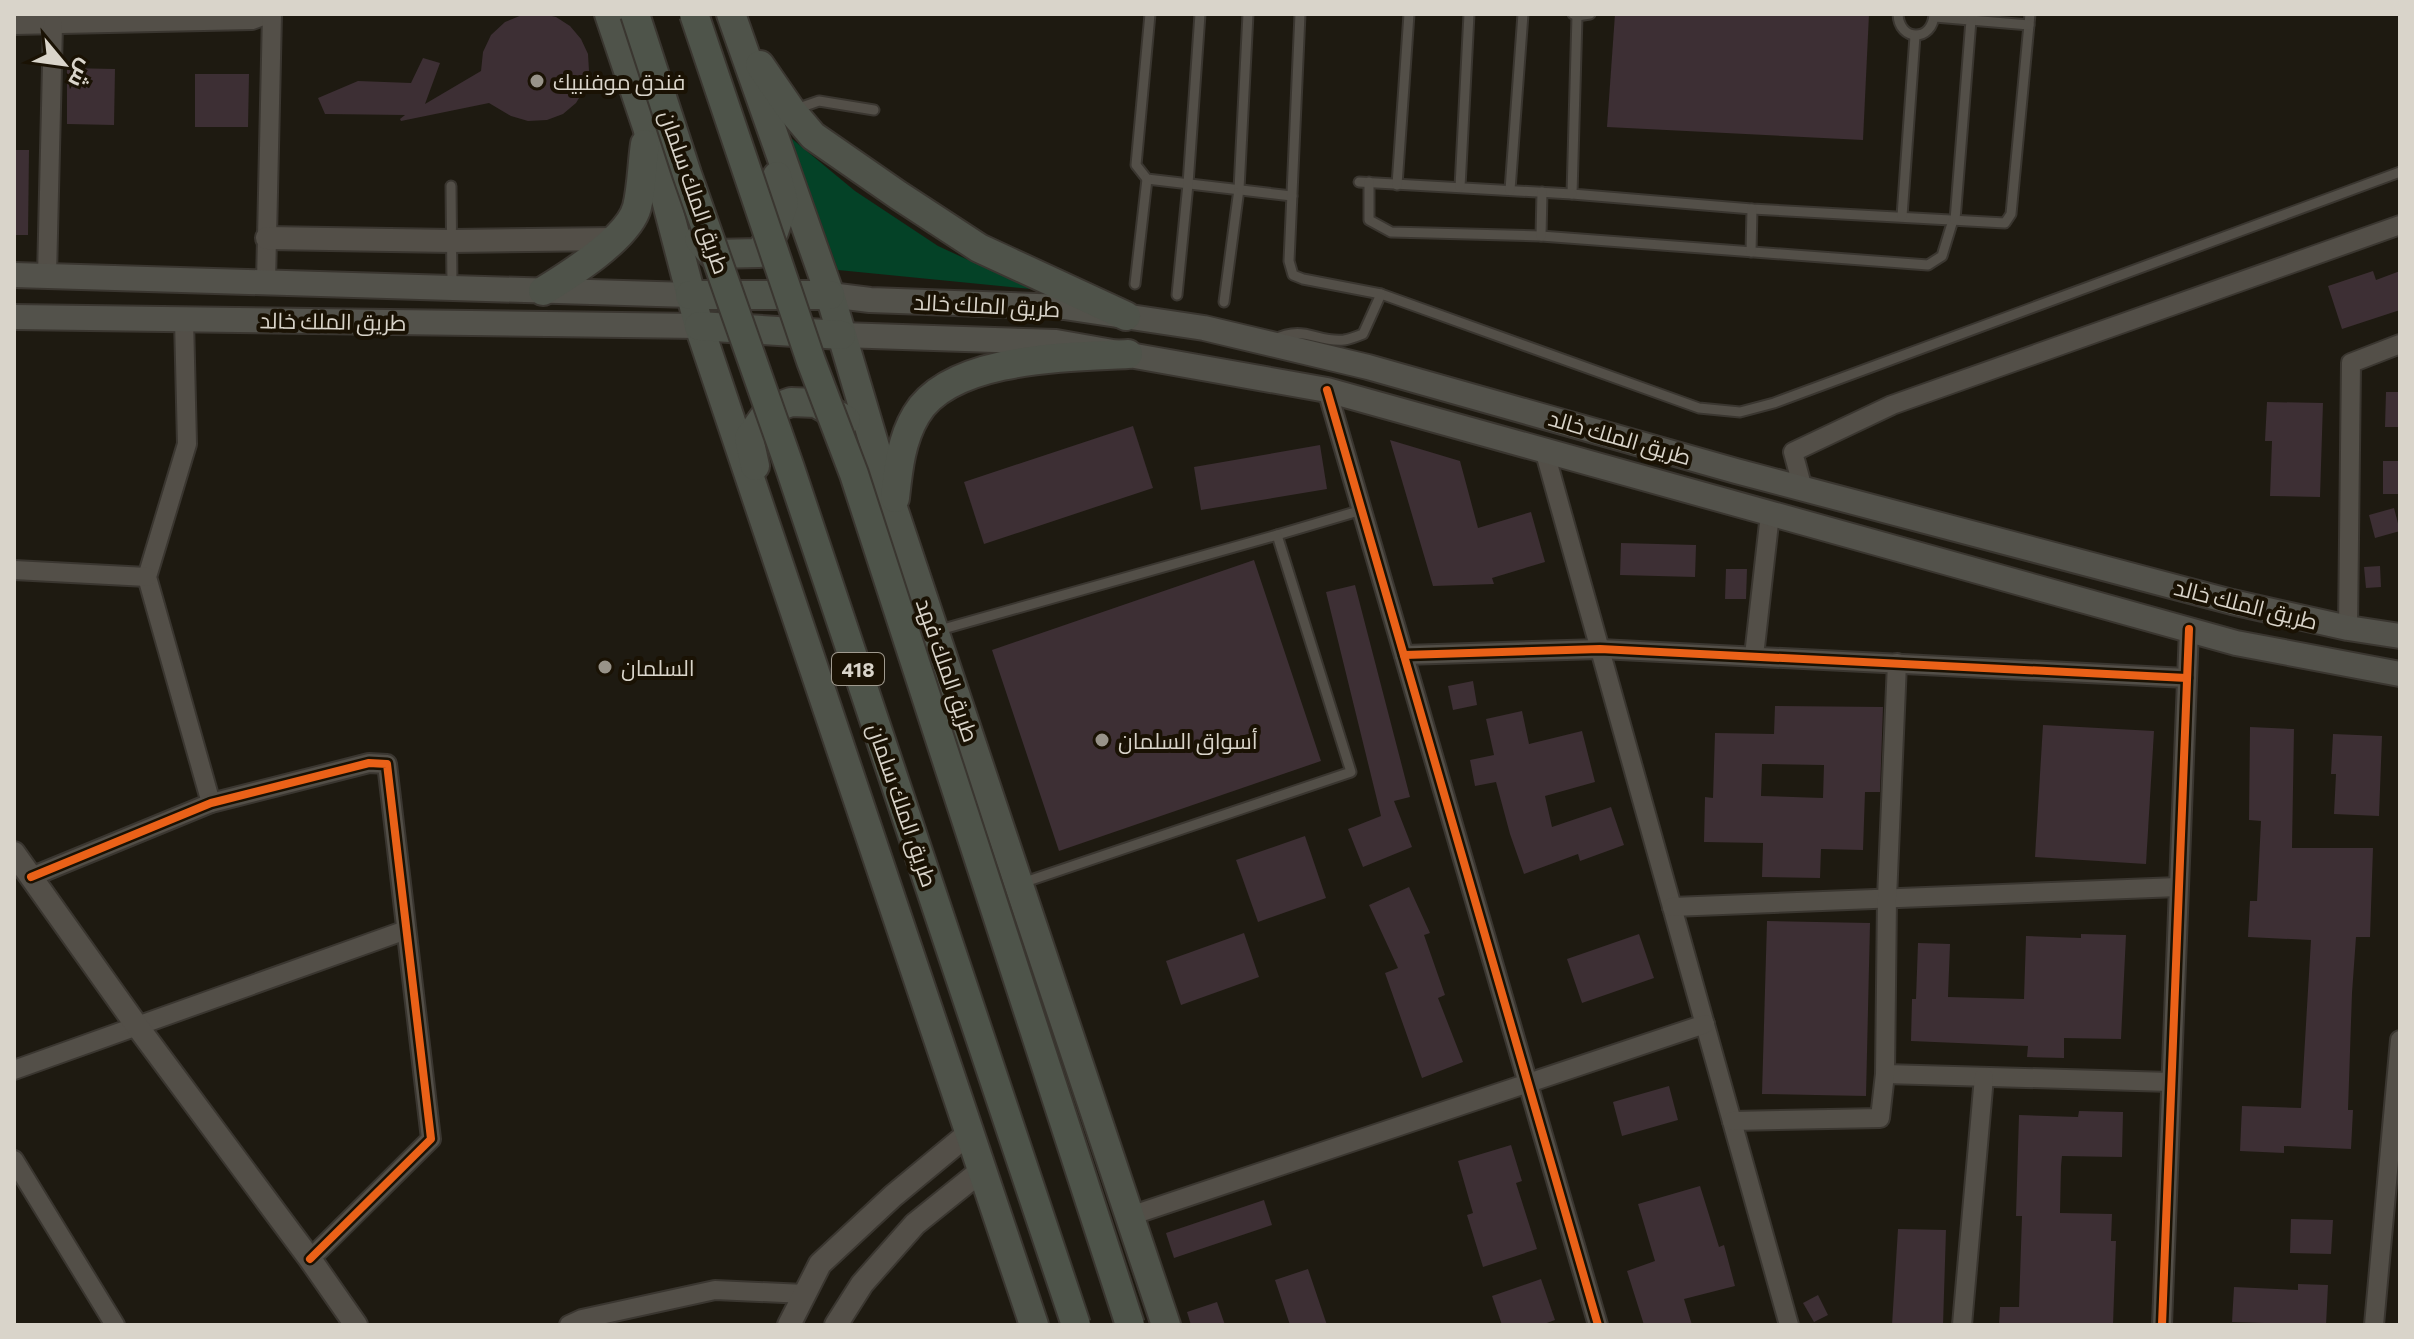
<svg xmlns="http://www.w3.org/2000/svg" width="2414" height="1339" font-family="Commissioner,Cairo,sans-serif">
	<rect width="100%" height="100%" fill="#1e1a11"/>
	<polygon fill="#044227" points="791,138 855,191 938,246 1031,289 838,270"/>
	<g fill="#3d2f34" fill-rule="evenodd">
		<polygon points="543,14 556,17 570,26 581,39 588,54 589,71 585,88 576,103 563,114 547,120 528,121 511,116 489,103 401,121 400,119 405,115 325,114 318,98 358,81 411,83 423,58 440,63 425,104 481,71 483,52 491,35 505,22 522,15"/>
		<polygon points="1615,14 1869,14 1863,140 1607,127"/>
		<polygon points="67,68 115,69 114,125 67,124"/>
		<polygon points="195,74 249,74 248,127 195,127"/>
		<polygon points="14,150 29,150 28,235 14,235"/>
		<polygon points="2373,271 2376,280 2400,271 2400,310 2342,329 2328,286"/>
		<polygon points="2386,392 2400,392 2400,427 2385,427"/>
		<polygon points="2267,402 2323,403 2320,497 2270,496 2272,441 2265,441"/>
		<polygon points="1133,426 1153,488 984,544 964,482"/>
		<polygon points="1390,440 1460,461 1478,528 1531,512 1545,562 1492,578 1494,584 1433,586"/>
		<polygon points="1320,445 1327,489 1201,510 1194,467"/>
		<rect x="2383" y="461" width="17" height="33"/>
		<polygon points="2394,508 2400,531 2375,538 2369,515"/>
		<polygon points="1621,543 1696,545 1695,577 1620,575"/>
		<polygon points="1254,560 1321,761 1059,851 992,650"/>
		<polygon points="2380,566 2381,587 2366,588 2364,567"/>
		<polygon points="1726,569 1747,569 1746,599 1725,599"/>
		<polygon points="1355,585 1410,797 1394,801 1412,847 1363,867 1348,829 1381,816 1326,592"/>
		<polygon points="1473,681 1477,705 1453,710 1448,686"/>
		<path d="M1775 706 1883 707 1880 792H1865L1863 850 1821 849 1820 878 1762 877 1763 843 1704 842 1705 797 1713 798 1715 733 1774 734ZM1762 764 1824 765 1823 798 1761 796Z"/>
		<polygon points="1522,711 1529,744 1582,731 1595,782 1545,796 1552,827 1611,807 1624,845 1580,861 1578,854 1524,874 1510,834 1496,782 1475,786 1470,760 1494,755 1486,719"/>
		<polygon points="2043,725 2154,731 2146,864 2035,857"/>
		<polygon points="2250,727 2294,729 2292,848 2373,848 2370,937 2356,937 2352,993 2348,1110 2353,1110 2351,1149 2284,1146 2284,1153 2240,1151 2242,1106 2301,1108 2311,940 2248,937 2250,901 2257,901 2261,821 2249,820"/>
		<polygon points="2333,734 2382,736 2379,816 2334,814 2336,774 2331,774"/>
		<polygon points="1305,836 1326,898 1258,922 1236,860"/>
		<polygon points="1409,887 1430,933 1424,935 1445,995 1438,998 1463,1062 1422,1078 1385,973 1398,968 1369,905"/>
		<polygon points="1767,921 1870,923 1866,1096 1762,1094"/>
		<polygon points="1244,933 1259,977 1181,1005 1166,961"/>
		<polygon points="1639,934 1654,978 1582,1003 1567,959"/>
		<polygon points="2081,934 2126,935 2121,1039 2064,1038 2064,1058 2027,1057 2028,1046 1911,1041 1912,999 1916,999 1918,943 1950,944 1948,997 2024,999 2026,936 2081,938"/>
		<polygon points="1669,1086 1678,1120 1622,1136 1613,1102"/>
		<polygon points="2079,1111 2123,1112 2122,1157 2062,1156 2061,1166 2060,1213 2112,1214 2111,1241 2116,1241 2113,1325 1999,1325 2000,1307 2019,1307 2022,1216 2016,1216 2019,1115 2078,1117"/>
		<polygon points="1511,1145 1522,1181 1516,1183 1537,1249 1483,1267 1467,1215 1473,1213 1458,1161"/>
		<polygon points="1700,1186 1719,1247 1724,1245 1735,1286 1684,1299 1692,1325 1644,1325 1627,1271 1655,1261 1638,1204"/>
		<polygon points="1264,1200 1272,1225 1174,1258 1166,1233"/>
		<polygon points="2291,1219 2333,1220 2331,1254 2290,1253"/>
		<polygon points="1898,1229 1946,1230 1943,1325 1892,1325"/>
		<polygon points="1308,1269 1327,1325 1290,1325 1275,1280"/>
		<polygon points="1541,1279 1555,1320 1541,1325 1502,1325 1492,1296"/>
		<polygon points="2298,1284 2328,1285 2326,1325 2232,1322 2234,1287 2298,1290"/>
		<polygon points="1818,1295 1828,1315 1814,1322 1803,1303"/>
		<polygon points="1217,1302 1225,1325 1191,1325 1187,1312"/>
	</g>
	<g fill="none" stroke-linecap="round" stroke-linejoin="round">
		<defs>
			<g id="service">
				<polyline points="1150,14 1136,165 1147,179 1292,196"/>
				<polyline points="1573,14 1577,16 1590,14"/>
				<path d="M1898 14C1899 42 1933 42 1934 14"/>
				<polyline points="1577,16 1572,194 1752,209 2005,223 2011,214 2030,14"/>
				<polyline points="1935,17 2029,25"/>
				<polyline points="796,109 819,101 874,110"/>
				<polyline points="1359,182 1572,194"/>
				<polyline points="1369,182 1369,220 1391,232 1541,236 1928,265 1942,256 1953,220"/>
				<polyline points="1397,185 1409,14"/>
				<polyline points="451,186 452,285"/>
				<polyline points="1460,187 1469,14"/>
				<polyline points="1510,190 1523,14"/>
				<polyline points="1902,216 1915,36"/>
				<polyline points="1955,220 1971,20"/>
				<polyline points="1541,236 1542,192"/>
				<polyline points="1751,252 1752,209"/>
				<polyline points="1135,284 1147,179"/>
				<polyline points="1381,294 1699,408 1740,412 1774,403 2400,172"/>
				<polyline points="1177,295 1188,184 1200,14"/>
				<polyline points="1224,302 1239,189 1248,14"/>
				<path d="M1273 340C1305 324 1316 343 1344 340 1350 339 1358 336 1363 334L1381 294 1303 279 1293 275 1289 261 1300 14"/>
				<polyline points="1277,535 1362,510"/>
				<polyline points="936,631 1277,535 1351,772 1022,883"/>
			</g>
			<g id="minor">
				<polyline points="14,25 252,20 268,14"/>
				<polyline points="47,276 53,24"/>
				<polyline points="266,282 272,14"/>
				<polyline points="184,319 187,444 147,577 211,803"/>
				<polyline points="1327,390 1598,1325"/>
				<polyline points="1545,453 1789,1325"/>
				<polyline points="1803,489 1793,452 1892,405 2400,225"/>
				<polyline points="14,570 147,577"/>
				<polyline points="2348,628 2351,363 2400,344"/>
				<polyline points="1404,655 1600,649 2187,678"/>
				<polyline points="1754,656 1770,514"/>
				<polyline points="31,877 211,803 369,763 387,764 431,1139 310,1259"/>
				<polyline points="1672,907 2178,887"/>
				<polyline points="14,1070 406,930"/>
				<polyline points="1885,1074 2171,1082"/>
				<polyline points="1732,1121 1880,1118 1885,1074 1887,898 1897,663"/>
				<polyline points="14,1160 115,1325"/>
				<polyline points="1130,1216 1705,1024"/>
				<polyline points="569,1325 582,1319 715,1290 805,1294"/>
				<polyline points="1962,1325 1984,1077"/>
				<polyline points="2162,1325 2189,629"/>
				<polyline points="2374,1325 2400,1040"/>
			</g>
			<g id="tertiary">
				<polyline points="267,238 452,241 614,239"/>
				<polyline points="14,853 137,1026 310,1259 356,1325"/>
				<polyline points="789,1325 820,1264 893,1196 969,1133"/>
				<polyline points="836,1325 862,1284 915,1224 982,1170"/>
			</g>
			<g id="secondary">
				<polyline points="14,275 690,295"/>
				<polyline points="830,295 870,300 1064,307 1204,328 1368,367 1736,471 2232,602 2348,628 2400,636"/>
				<polyline points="14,317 699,326"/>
				<polyline points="841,335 1056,342 1327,390 2236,643 2400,674"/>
			</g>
			<g id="primary">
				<polyline points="609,14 647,127 699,326 1034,1325"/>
				<polyline points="731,14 830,295 894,511 1166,1325"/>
				<polyline points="760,65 791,110 813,136 898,195 979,248 1126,316"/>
				<polyline points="699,239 712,254 759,253 774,232 784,203 777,176"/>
				<path d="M543 291C569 275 629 238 637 207 642 187 642 164 645 144"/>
				<polyline points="690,295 830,295"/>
				<polyline points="699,326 841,335"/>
				<polyline points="755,466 749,438 769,410 791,402 816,403 846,420"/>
				<path d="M895 498C898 470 901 440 916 415 950 357 1069 357 1128 354"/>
			</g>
		</defs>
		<use href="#service" stroke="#3a3630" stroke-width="13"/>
		<use href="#minor" stroke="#3a3630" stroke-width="22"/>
		<use href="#tertiary" stroke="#3a3630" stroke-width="26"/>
		<use href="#secondary" stroke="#3a3630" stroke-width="28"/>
		<use href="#primary" stroke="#3a3630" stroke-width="32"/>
		<use href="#service" stroke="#534f48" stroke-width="9"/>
		<use href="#minor" stroke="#534f48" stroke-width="18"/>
		<use href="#tertiary" stroke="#534f48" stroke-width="22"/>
		<use href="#secondary" stroke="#53524b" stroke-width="24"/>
		<use href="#primary" stroke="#4f534a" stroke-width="28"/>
		<defs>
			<g id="trunk-bridge">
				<polyline points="635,14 687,174 790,468 1076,1325"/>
				<polyline points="694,14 811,361 854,474 1130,1325"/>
			</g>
		</defs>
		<use href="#trunk-bridge" stroke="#3a3630" stroke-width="32" stroke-linecap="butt"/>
		<use href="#trunk-bridge" stroke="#4e544a" stroke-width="28"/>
		<defs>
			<g id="cycleway">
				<polyline points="1327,390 1598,1325"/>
				<polyline points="1404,655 1600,649 2187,678"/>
				<polyline points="31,877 211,803 369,763 387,764 431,1139 310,1259"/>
				<polyline points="2162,1325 2189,629"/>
			</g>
		</defs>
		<use href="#cycleway" stroke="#1a1204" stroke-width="13"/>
		<use href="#cycleway" stroke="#ea6118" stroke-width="8"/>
	</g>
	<g fill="#989389" stroke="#1a1204" stroke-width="3">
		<circle cx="537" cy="81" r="8"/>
		<circle cx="605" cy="667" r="8"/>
		<circle cx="1102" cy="740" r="8"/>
	</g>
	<g text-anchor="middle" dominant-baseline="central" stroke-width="8" stroke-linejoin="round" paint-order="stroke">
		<rect fill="#1a1204" stroke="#a09a8f" stroke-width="2" x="832" y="653" width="52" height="32" rx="6"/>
		<g font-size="20" font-weight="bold" fill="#d9d4ca">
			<text x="858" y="669">418</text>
		</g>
		<g font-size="22" fill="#d9d4ca" stroke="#1a1204" text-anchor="start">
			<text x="553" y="81">فندق موفنبيك</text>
			<text x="621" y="667">السلمان</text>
			<text x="1118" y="740">أسواق السلمان</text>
		</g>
		<g font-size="22" fill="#d9d4ca" stroke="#1a1204">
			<text transform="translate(695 192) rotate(71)">طريق الملك سلمان</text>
			<text transform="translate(987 305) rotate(3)">طريق الملك خالد</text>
			<text transform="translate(333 321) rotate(1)">طريق الملك خالد</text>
			<text transform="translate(1620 437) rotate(16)">طريق الملك خالد</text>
			<text transform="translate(2246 604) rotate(14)">طريق الملك خالد</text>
			<text transform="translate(948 670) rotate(71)">طريق الملك فهد</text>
			<text transform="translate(903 805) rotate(71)">طريق الملك سلمان</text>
		</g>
	</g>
	<rect width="2414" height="1339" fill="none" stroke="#d9d4ca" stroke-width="32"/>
	<g transform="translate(64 64) rotate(119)" stroke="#1a1204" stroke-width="6" paint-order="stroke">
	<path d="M0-6L14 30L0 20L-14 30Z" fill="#d9d4ca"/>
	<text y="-12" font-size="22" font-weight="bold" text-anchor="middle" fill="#d9d4ca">ش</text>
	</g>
</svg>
